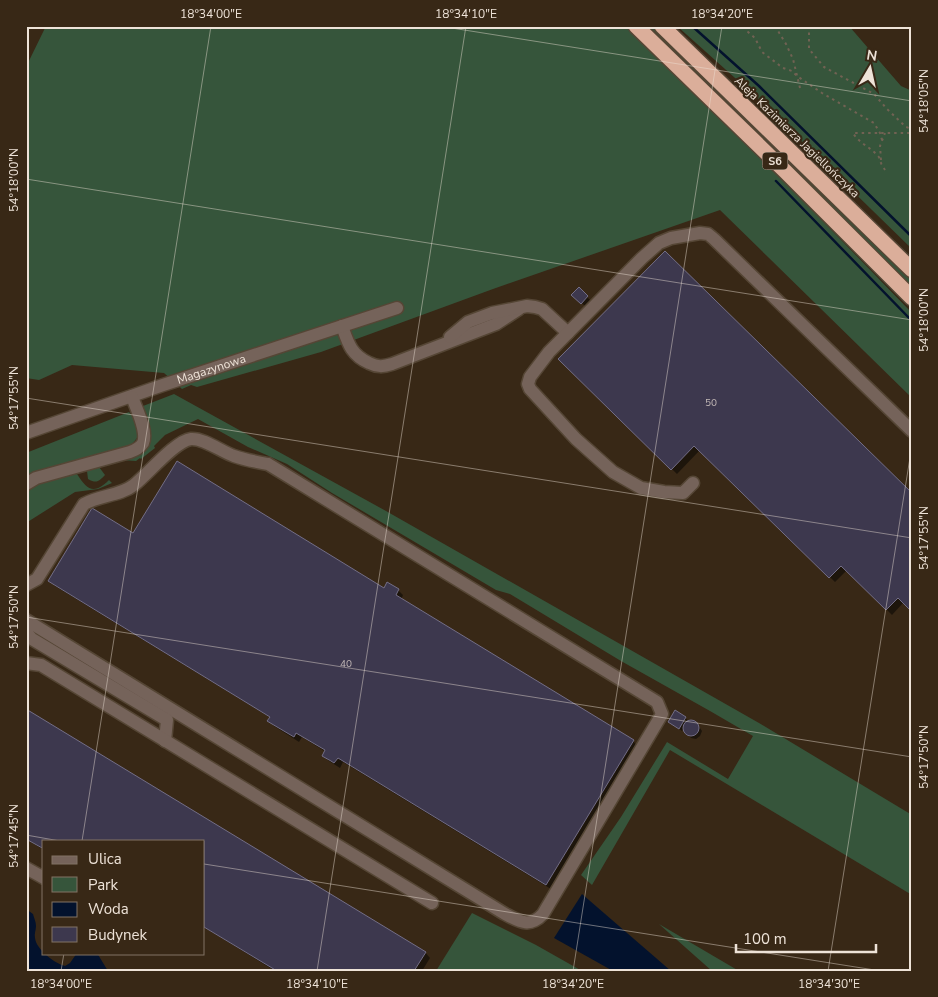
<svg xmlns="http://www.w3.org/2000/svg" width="938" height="997" font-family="'Nunito Sans',sans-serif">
	<rect width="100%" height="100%" fill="#382816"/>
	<g fill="#36553b">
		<polygon points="46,26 625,26 779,176 912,313 912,398 720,210 493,289 321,352 197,387 191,385 182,389 164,373 72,365 39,380 26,378 26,67"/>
		<polygon points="644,26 651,26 912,280 912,287"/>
		<polygon points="677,26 849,26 901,86 912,91 912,249 754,95"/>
		<path d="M174 394 386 511 759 723 912 815V895L670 750 592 885 581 875 621 817 667 742 728 779 753 736 710 711 621 661 510 594 496 590 332 493 287 464 248 447 198 419 165 435 154 446 155 448 141 459 140 458 136 461 120 460 99 467 105 475C99 481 97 484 88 479L87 471 89 468 148 446C153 433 147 422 143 410V406Z"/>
		<path d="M129 412C140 425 144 436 128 447L36 472 26 476V453Z"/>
		<path d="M72 474H77C87 490 94 495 109 480L112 483 98 489 75 492 26 523V492C37 481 57 478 72 474Z"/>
		<polygon points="472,913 536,945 582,971 436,971"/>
		<polygon points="659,924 739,971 712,971"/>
	</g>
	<g fill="#03122d">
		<polygon points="582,894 671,971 613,971 554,938"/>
		<path d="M26 909 33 914C34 918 36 922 36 926 36 930 34 934 35 938 36 949 54 963 65 966L70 963 77 953H97L108 971H91L89 969 86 971H26Z"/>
	</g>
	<g fill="#0007">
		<polygon points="579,289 590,300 585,306 573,295"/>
		<polygon points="559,359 912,495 903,603 892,615 847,570 835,582 700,450 677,474"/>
		<polygon points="133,535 384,589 398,590 403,595 401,600 633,741 638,747 551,889 343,762 340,768 329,761 323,756 326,752 302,737 299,742 274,726 269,721 271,718 55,586 50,581"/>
		<polygon points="26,711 425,952 430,958 422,971 275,971 204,927 204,841 44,841 44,850 26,839"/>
		<polygon points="685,718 689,721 695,722 698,725 702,731 700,736 696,739 691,738 683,729 682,731 670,722"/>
	</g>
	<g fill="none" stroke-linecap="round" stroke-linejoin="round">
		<g stroke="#03122d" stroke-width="2.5">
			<polyline points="692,26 759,86 912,237"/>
			<polyline points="776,181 912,321"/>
		</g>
	</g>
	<g fill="#3d384e" stroke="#736e86">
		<polygon points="665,251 912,493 912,612 898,598 886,610 841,566 829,578 694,446 671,470 558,359"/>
		<polygon points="579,287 588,296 581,304 571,295"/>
		<polygon points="177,461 384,588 387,582 399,589 396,595 634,740 546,885 338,758 334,763 331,761 322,756 325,750 296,733 294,737 267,721 270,717 48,581 92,508 133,533"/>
		<polygon points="26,709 426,952 414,971 277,971 204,927 204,841 44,841 44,849 26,839"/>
		<polygon points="675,710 686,717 679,729 668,722"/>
		<circle cx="691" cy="728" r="8"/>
	</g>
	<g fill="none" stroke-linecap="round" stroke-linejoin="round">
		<defs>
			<g id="minor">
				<path d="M342 326C348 343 351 355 369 363 377 367 383 367 392 364L496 324 519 309"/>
				<polyline points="450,337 468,322 492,313 527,306 535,307 542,309 568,333"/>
				<path id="s1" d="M26 433 163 385 397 308"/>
				<polyline points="693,483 683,493 664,492 641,488 613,472 576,439 530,389 528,384 530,377 549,352 642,258 659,243 671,238 700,233 708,234 714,239 912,431"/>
				<path d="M26 484 36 478 130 452C135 450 140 448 143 443 148 431 136 408 132 397"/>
				<path d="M26 585 37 579 84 504C100 495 120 496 134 485 148 474 175 441 191 439 204 438 222 452 234 456 245 460 257 462 268 464L657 702 662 714 543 914C530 928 520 922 505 914L26 620"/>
				<polyline points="27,621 27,633 32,639 167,720 165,741"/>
				<polyline points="26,663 41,665 432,903"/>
				<polyline points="26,868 44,878"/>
			</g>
			<g id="highway">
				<polyline points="636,26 785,171 912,298"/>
				<polyline points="662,26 912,270"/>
			</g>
		</defs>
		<use href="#minor" stroke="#554635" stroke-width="15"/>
		<use href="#highway" stroke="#554635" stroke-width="18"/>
		<g stroke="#716253" stroke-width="2" stroke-dasharray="2.5 4" stroke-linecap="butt">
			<polyline points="744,26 748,32 755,38 762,52 783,68 792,71 797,76 822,93 874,123 880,133 882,140"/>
			<polyline points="775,26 786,44 793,59 800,88"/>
			<polyline points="809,26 809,49 824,67 874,94 887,109 906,127 912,129"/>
			<polyline points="881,160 880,146 885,133"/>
			<path d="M885 170C884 168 882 166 881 163 880 161 880 158 878 156 870 147 859 143 853 133H912"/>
		</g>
		<use href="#minor" stroke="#75635a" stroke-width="12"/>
		<use href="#highway" stroke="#dbae9a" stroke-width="15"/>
	</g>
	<path fill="none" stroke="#eee3d8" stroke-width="1" stroke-opacity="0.45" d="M439 26 912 101M26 179 912 320M26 398 912 538M26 617 912 757M26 835 60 841M82 841 211 26M204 864 881 971M61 971 64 953M317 971 466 26M573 971 722 26M828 971 912 445"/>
	<g text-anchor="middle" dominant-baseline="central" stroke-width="4.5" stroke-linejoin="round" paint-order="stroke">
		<g font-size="10" fill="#c2b8b6">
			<text x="711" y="403">50</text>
			<text x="346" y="664">40</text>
		</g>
		<rect fill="#382816" stroke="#b7ab9e" stroke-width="1" x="762.5" y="152.5" width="25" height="17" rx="4"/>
		<g font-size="11" font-weight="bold" fill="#eee3d8">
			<text x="775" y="161">S6</text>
		</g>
		<g font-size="12" fill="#eee3d8" stroke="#382816">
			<text transform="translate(797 137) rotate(44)">Aleja Kazimierza Jagiellończyka</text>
			<text stroke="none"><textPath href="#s1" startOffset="196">Magazynowa</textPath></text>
		</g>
	</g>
	<rect width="938" height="997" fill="none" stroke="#382816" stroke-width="55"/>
	<rect x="42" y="840" width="162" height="115" fill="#382816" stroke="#817364"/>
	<rect x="52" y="856" width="25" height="8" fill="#75635a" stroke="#817364"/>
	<text x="88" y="864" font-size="15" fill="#eee3d8">Ulica</text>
	<rect x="52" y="877" width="25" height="15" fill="#36553b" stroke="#817364"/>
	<text x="88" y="890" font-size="15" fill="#eee3d8">Park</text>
	<rect x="52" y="902" width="25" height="15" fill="#03122d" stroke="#817364"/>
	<text x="88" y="914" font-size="15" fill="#eee3d8">Woda</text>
	<rect x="52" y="927" width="25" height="15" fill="#3d384e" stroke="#817364"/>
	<text x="88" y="940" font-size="15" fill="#eee3d8">Budynek</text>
	<g transform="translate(870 68) rotate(9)" stroke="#382816" stroke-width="4" paint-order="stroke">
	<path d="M0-4L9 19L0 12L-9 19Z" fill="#eee3d8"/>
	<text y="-8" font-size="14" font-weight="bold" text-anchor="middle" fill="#eee3d8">N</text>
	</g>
	<path d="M736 944v8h140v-8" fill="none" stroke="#eee3d8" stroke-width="2.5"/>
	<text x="743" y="944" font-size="15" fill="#eee3d8" stroke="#382816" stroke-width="4" paint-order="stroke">100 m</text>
	<rect x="28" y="28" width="882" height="942" fill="none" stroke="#eee3d8" stroke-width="2"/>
	<g font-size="12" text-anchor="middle" fill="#eee3d8">
		<text x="211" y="18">18°34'00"E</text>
		<text x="466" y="18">18°34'10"E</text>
		<text x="722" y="18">18°34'20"E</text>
		<text transform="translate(924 101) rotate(-90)" y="4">54°18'05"N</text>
		<text transform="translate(14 180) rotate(-90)" y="4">54°18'00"N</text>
		<text transform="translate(924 320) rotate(-90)" y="4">54°18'00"N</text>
		<text transform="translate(14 398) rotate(-90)" y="4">54°17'55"N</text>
		<text transform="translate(924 538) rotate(-90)" y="4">54°17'55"N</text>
		<text transform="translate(14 617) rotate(-90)" y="4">54°17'50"N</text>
		<text transform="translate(924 757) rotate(-90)" y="4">54°17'50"N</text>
		<text transform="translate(14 836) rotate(-90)" y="4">54°17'45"N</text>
		<text x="61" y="988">18°34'00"E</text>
		<text x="317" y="988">18°34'10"E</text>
		<text x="573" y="988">18°34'20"E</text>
		<text x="829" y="988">18°34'30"E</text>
	</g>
</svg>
